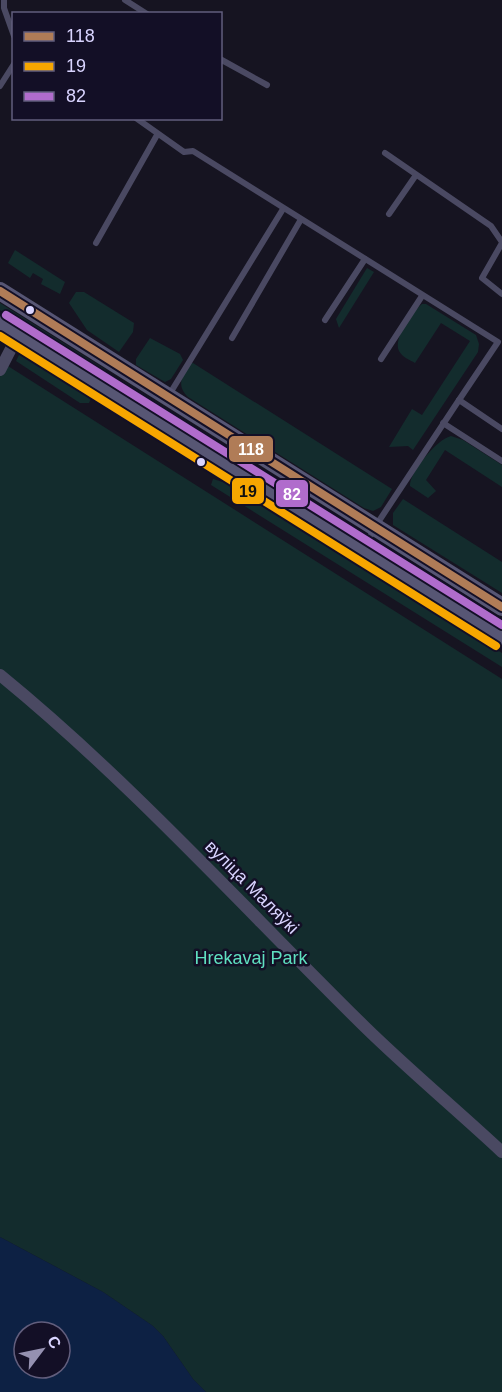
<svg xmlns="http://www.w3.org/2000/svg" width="502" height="1392" font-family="Helvetica,sans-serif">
	<rect width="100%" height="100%" fill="#161421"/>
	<g fill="#132c2d">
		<polygon points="15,250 65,282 60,294 41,284 43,279 33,273 30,278 8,263"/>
		<polygon points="367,268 374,272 339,328 336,319"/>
		<polygon points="76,292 84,292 134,323 133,332 119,352 87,330 69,303"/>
		<polygon points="0,303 106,370 103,375 0,310"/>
		<path d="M422 304H426L476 335 479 344 478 352 413 450 408 446 389 447 412 409 422 415 470 341 441 323 415 363C410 360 402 357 399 351 393 338 412 312 422 304Z"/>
		<polygon points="150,338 180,354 183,360 171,379 165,382 136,365 136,359"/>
		<polygon points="21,351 92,396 89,403 80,403 16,361"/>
		<polygon points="0,361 502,679 502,1392 206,1392 193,1379 163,1336 153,1326 103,1292 0,1237"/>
		<path d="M193 363 392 489 381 507 373 511 364 508 188 397C176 385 182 377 189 364Z"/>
		<polygon points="123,381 356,528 355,532 120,387"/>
		<path d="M451 436 463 440 502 465V487L445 450 426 480 436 491 428 498 410 486C409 473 437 439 451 436Z"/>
		<polygon points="213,479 236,486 502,653 502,667 211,485"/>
		<polygon points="403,499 502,562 502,593 393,525 393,513"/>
		<polygon points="380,544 502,619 502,627 379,549"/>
	</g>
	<path fill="#0d2144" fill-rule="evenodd" d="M0 1237 103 1292 153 1326 163 1336 193 1379 206 1392H0ZM24 1332H60V1368H24Z"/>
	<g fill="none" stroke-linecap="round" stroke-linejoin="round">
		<g stroke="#4a4962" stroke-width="6">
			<polyline points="4,0 4,8 14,36"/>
			<polyline points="125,0 147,14"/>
			<polyline points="220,59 267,85"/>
			<polyline points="0,86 14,64"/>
			<polyline points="136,118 184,152 193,151 498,342 459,400"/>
			<polyline points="385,153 491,226 502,242"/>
			<polyline points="389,214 416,175"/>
			<polyline points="96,243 157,135"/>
			<polyline points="502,243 482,278 502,294"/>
			<polyline points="325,320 365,259"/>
			<polyline points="232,338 300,221"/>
			<polyline points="381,359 422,296"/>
			<polyline points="169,395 283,209"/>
			<polyline points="443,423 502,461"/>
			<polyline points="364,548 375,527 459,400 502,429"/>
		</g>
		<g stroke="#4a4962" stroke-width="12">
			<polyline points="0,370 18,335"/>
			<path d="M0 675C131 782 244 908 365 1027 409 1070 457 1110 502 1152"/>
		</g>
		<g stroke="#575674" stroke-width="18">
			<polyline points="0,291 502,607"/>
			<polyline points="0,324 502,637"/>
		</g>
		<defs>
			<polyline id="bus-1" points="0,291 502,607"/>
			<polyline id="bus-2" points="0,336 496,646"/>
			<polyline id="bus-3" points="6,315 502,625"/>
		</defs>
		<use href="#bus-1" stroke="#130f26" stroke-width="12"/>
		<use href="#bus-2" stroke="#130f26" stroke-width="12"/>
		<use href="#bus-3" stroke="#130f26" stroke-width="12"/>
		<use href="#bus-1" stroke="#b07c57" stroke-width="8"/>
		<use href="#bus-2" stroke="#f7a600" stroke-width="8"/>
		<use href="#bus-3" stroke="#b06ccc" stroke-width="8"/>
	</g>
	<g fill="#d9d4ff" stroke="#130f26" stroke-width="2">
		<circle cx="30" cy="310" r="5"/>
		<circle cx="201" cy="462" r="5"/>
	</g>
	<g text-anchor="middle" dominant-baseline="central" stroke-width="5" stroke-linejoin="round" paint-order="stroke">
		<g font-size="18" fill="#d9d4ff" stroke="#130f26">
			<text transform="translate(252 887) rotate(45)">вуліца Маляўкі</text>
		</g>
		<g font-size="18" fill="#5fe0c0" stroke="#130f26">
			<text x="251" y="958">Hrekavaj Park</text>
		</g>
	</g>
	<g stroke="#130f26" stroke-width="2">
		<rect x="228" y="435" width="46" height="28" rx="6" fill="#b07c57"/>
		<rect x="231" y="477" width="34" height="28" rx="6" fill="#f7a600"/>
		<rect x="275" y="479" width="34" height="29" rx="6" fill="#b06ccc"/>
	</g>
	<g font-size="16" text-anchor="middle" font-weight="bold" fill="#fff">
		<text x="251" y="455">118</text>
		<text x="292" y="500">82</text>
	</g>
	<g font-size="16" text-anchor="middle" font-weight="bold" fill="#111">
		<text x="248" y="497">19</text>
	</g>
	<rect x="12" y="12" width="210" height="108" fill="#130f26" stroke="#625e7d" stroke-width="1.5"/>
	<rect x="24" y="32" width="30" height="9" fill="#b07c57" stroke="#625e7d" stroke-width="1.5"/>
	<text x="66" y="42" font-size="18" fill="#d9d4ff">118</text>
	<rect x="24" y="62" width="30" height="9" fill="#f7a600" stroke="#625e7d" stroke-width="1.5"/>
	<text x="66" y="72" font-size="18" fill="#d9d4ff">19</text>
	<rect x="24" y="92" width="30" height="9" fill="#b06ccc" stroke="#625e7d" stroke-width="1.5"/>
	<text x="66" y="102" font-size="18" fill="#d9d4ff">82</text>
	<g transform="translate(42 1350) rotate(58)"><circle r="28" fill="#130f26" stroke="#625e7d" stroke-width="1.5"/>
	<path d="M0-4.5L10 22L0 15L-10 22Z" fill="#9591b1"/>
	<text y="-9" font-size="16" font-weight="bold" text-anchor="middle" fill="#d9d4ff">С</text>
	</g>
</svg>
